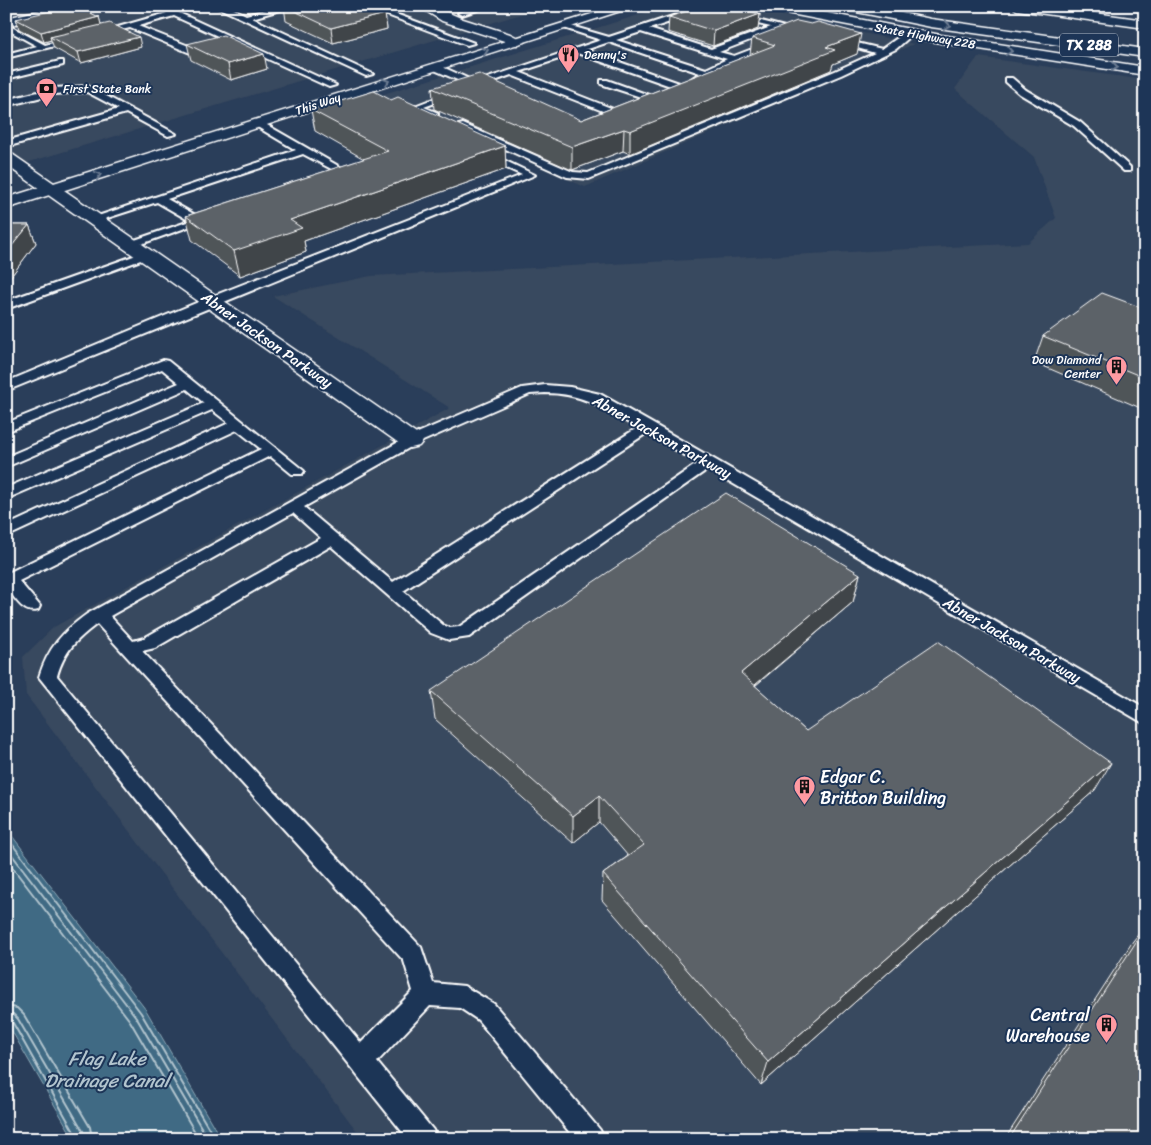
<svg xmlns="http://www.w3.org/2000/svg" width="1151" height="1145" font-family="Sriracha,sans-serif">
	<rect width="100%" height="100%" fill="#2a3e5a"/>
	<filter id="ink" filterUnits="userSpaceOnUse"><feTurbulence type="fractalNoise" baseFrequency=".02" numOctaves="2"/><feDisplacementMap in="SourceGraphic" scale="10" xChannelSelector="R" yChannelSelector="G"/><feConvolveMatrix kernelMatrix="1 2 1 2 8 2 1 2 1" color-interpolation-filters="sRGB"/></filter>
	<g filter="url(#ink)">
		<g fill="#39495e">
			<polygon points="6,6 548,6 6,169"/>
			<polygon points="668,6 739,6 914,44 585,187 377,96"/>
			<polygon points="978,57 1145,80 1145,1139 363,1139 26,695 23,657 54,627 450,408 273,296 371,276 1028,243 1056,218 1034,157 955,89"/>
		</g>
		<polygon fill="#3f6b84" stroke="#8ca6b5" points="6,828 146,1010 221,1139 74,1139 6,1021"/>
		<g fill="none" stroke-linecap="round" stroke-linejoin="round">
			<g stroke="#b2c4ce" stroke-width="2">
				<polyline points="6,836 141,1013 215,1139"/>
				<polyline points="6,847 136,1017 208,1139"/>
				<polyline points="6,859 130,1021 199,1139"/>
				<polyline points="6,1006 17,1008 24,1015 90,1127 92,1139"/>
				<polyline points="6,1013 13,1014 18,1019 83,1131 85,1139"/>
				<polyline points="6,1020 13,1023 78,1139"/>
			</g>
			<defs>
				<g id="service">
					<polygon points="154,6 164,6 336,85 329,87 174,16 138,26 199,50 212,48 212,52 195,55 130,28 101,35 97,33 167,13"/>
					<polygon points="228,6 246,15 282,6 294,6 252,18 373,74 366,76 217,7"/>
					<polygon points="363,6 374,6 474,43 467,45"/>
					<polygon points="477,6 489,6 462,15 458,13"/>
					<path d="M688 11 692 13 691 15 649 29 711 49 771 27 735 19V15H738L804 32 800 34 779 29 719 52 734 56 768 43 775 45 723 67 712 75 695 82 691 79 700 73 609 42 585 50 682 84V88L679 89 577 53 519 72 616 110V114L613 115 511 75 484 85V89L476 88 424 107 438 113V117H432L412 107 469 85 432 69V65H438L476 82 601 40 564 28V24L609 37ZM641 32 727 59 706 69 616 40Z"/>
					<polygon points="6,24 45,45 75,38 79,40 6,58 6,54 37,46 6,29"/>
					<polygon points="906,32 913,34 896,49 841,75 589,179 567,177 455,126 463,124 573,172 588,173 835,71 875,53 836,42 836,38 882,49"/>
					<polygon points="60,61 63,61 63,65 6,79 6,74"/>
					<polygon points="1006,78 1012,78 1026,90 1080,122 1130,167 1130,171 1124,171 1074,126 1020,94 1006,82"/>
					<polygon points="601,80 607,80 654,97 647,99 601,84"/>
					<polygon points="88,86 176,134 168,136 126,113 6,147 6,141 119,109 87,92 54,94 6,106 6,100 54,88"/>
					<polygon points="254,121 260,121 347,171 339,173 303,154 167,199 199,217 208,215 213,218 130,248 126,247 126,243 190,221 157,202 98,221 94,222 89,219 296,150 254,125"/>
					<polygon points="483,153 489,153 535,175 6,391 6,382 208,298 522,175 483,157"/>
					<polygon points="145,252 149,253 149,257 6,309 6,301"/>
					<path d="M163 360 168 361 304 471 302 474H292L270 456 19 581 40 606 38 610C23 615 15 597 6 587V570L10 572 261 449 237 430 6 537V526L229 423 212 410 6 499V488L204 403 187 389 6 467V457L179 383 162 369 6 432V423Z"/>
					<path d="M545 385 570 387 600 394 653 424 1145 708V724L708 469 469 637 449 640 431 633 331 546 155 648 142 651 421 947 433 983 464 986 494 1004 600 1130 604 1139H575L478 1020 460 1008 430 1006 377 1062 433 1130 437 1139H408L39 677C48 648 62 632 87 614L406 438 522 388ZM545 393C583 393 606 409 637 428L393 582 304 507 416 444 530 394ZM647 433 698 463 459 627 450 628 443 625 403 591ZM293 513 321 538 144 638 133 641 110 616ZM97 624 404 961 413 991 361 1043 57 676C64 651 77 639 97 624Z"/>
				</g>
				<g id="minor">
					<polygon points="59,6 83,6 81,9 6,26 6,18"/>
					<polygon points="418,6 433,6 463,19 510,34 524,41 517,45 442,21"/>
				</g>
				<polygon id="tertiary" points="6,152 12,154 419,436 423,441 419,446 411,448 403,446 6,165"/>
				<g id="secondary">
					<polygon points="617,6 636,6 6,209 6,198"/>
					<polygon points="764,6 791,6 941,35 1145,67 1145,75 941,43 770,10"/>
					<polygon points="1011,6 1045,6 1145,20 1145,28 1017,10"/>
				</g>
				<polygon id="motorway" points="841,6 867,6 931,19 1145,49 1145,57 931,27 847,10"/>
			</defs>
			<use href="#service" stroke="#fff" stroke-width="4"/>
			<use href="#minor" stroke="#fff" stroke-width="3"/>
			<use href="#tertiary" stroke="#fff" stroke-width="3"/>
			<use href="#secondary" stroke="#fff" stroke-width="3"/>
			<use href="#motorway" stroke="#fff" stroke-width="3"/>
			<use href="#service" fill="#1d3557" fill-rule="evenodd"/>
			<use href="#minor" fill="#1d3557" fill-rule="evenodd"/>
			<use href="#tertiary" fill="#1d3557" fill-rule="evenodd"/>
			<use href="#secondary" fill="#1d3557" fill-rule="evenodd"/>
			<use href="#motorway" fill="#1d3557" fill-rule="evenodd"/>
		</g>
		<g fill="#4f5459" stroke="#fff">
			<polygon points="284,6 385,14 387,29 333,43 286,21"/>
			<polygon points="760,14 758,29 713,46 668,32 669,17"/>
			<polygon points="99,17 101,25 141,47 81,63 54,48 51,40 44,42 19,29 16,19"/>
			<polygon points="752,38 857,54 833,64 831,70 630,154 623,151 572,170 434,109 432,88 581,120 750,55"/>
			<polygon points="187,44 267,69 231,80 191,60"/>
			<polygon points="391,100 505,146 506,169 304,241 306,252 240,276 192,240 186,216 364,159 315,131 311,110"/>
			<polygon points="6,225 29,225 36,243 9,279 6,279"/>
			<polygon points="1145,309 1145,410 1034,362 1043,336"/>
			<polygon points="860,574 853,602 755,686 806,731 1095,790 761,1085 602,900 603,874 628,856 599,822 573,843 435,719 431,691"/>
			<polygon points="1145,926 1145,1139 1005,1139 1133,941"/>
		</g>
		<g fill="#404549" stroke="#fff">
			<polygon points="385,14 387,29 333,43 331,28"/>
			<polygon points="760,14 758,29 713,46 714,31"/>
			<polygon points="99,17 102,28 50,37 51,40 44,42 41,32"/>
			<polygon points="861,34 857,54 833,64 831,70 630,154 630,131 826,47"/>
			<polygon points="139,37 141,47 81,63 78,52"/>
			<polygon points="264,54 267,69 231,80 228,64"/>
			<polygon points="624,129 623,151 572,170 572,147"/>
			<polygon points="505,146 506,169 304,241 306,252 240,276 234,251 290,220"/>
			<polygon points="29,225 36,243 9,279 6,273 6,253"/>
			<polygon points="860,574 853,602 736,701 741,673"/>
			<polygon points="1111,763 1095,790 761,1085 768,1062"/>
			<polygon points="599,796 599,822 573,843 573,816"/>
		</g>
		<g fill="#5c6268" stroke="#fff">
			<polygon points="71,6 76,6 99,17 41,32 16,19"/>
			<polygon points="284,6 366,6 385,14 331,28"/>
			<polygon points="702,6 731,6 760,14 714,31 669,17"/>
			<polygon points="797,21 811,24 818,22 861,34 826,47 835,50 630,131 624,129 572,147 432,88 479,74 581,120 775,45 752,38"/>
			<polygon points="110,23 139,37 78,52 50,37"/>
			<polygon points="223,35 264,54 228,64 187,44"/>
			<polygon points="374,91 391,100 398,97 505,146 290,220 302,228 234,251 186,216 388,151 311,110"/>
			<polygon points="6,225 29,225 6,253"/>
			<polygon points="1102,293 1145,309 1145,378 1043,336"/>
			<polygon points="726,493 860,574 741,673 806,731 938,641 1111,763 768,1062 603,874 644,845 599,796 573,816 431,691"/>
			<polygon points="1145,928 1145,1139 1009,1139"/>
		</g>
		<defs><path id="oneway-chevron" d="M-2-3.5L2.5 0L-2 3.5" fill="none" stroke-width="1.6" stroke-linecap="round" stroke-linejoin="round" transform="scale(1.25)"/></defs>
		<g stroke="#6c7c92">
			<use href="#oneway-chevron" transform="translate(947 25) rotate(8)"/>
			<use href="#oneway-chevron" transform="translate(485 51) rotate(-18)"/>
			<use href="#oneway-chevron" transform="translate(1009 51) rotate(9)"/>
			<use href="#oneway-chevron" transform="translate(1115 67) rotate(8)"/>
			<use href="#oneway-chevron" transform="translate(386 82) rotate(-18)"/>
			<use href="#oneway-chevron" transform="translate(98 175) rotate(-18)"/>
		</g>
	</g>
	<defs>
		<symbol id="restaurant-pin" viewBox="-11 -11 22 30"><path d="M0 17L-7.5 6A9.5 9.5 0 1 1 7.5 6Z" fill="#ff9aa2" stroke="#1d3557"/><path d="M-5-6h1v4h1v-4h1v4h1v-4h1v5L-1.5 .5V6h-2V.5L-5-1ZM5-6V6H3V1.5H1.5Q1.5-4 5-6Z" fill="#111"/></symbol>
		<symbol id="bank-pin" viewBox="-11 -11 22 30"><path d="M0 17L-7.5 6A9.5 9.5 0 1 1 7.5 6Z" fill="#ff9aa2" stroke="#1d3557"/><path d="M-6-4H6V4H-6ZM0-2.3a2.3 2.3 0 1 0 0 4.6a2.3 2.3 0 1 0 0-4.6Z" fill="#111"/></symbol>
		<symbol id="building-pin" viewBox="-11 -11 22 30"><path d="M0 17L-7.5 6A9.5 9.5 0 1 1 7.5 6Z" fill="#ff9aa2" stroke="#1d3557"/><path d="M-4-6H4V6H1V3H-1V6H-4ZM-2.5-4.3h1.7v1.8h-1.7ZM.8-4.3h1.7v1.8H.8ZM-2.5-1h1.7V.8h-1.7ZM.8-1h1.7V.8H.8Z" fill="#111"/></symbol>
	</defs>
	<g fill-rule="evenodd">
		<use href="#restaurant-pin" x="556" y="42" width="25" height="34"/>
		<use href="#bank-pin" x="34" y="76" width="25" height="34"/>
		<use href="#building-pin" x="1104" y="354" width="25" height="34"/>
		<use href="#building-pin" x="792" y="774" width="25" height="34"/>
		<use href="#building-pin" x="1094" y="1012" width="25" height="34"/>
	</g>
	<g text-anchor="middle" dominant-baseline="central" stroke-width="4" stroke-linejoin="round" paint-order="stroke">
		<g font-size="12" fill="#fff" stroke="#1d3557">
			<text transform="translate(925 36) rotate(10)">State Highway 228</text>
			<text transform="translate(318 104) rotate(-18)">This Way</text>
		</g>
		<g font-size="12" fill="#fff" stroke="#1d3557" text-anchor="start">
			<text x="584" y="55">Denny's</text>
			<text x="63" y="89">First State Bank</text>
			<text x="1101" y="360" text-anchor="end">Dow Diamond<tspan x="1101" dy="14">Center</tspan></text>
		</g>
		<rect fill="#1d3557" stroke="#bbc2cd" stroke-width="1" x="1060" y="33.5" width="58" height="23" rx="4"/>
		<g font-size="14" font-weight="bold" fill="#fff">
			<text x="1089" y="45">TX 288</text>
		</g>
		<g font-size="15" fill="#fff" stroke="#1d3557">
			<text transform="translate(267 340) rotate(35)">Abner Jackson Parkway</text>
			<text transform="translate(662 437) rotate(29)">Abner Jackson Parkway</text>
			<text transform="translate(1012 640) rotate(30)">Abner Jackson Parkway</text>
		</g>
		<g font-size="18" fill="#fff" stroke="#1d3557" text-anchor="start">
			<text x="820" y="777">Edgar C.<tspan x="820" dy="21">Britton Building</tspan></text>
			<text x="1090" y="1015" text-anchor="end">Central<tspan x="1090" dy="21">Warehouse</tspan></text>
		</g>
		<g font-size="19" font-style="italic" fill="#b2c4ce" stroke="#1d3557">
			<text x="107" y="1058">Flag Lake<tspan x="107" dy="22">Drainage Canal</tspan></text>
		</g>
	</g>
	<rect width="1151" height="1145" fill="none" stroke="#1d3557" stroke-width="25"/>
	<rect x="12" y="12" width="1126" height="1120" fill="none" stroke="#fff" stroke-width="2" filter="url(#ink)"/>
</svg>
